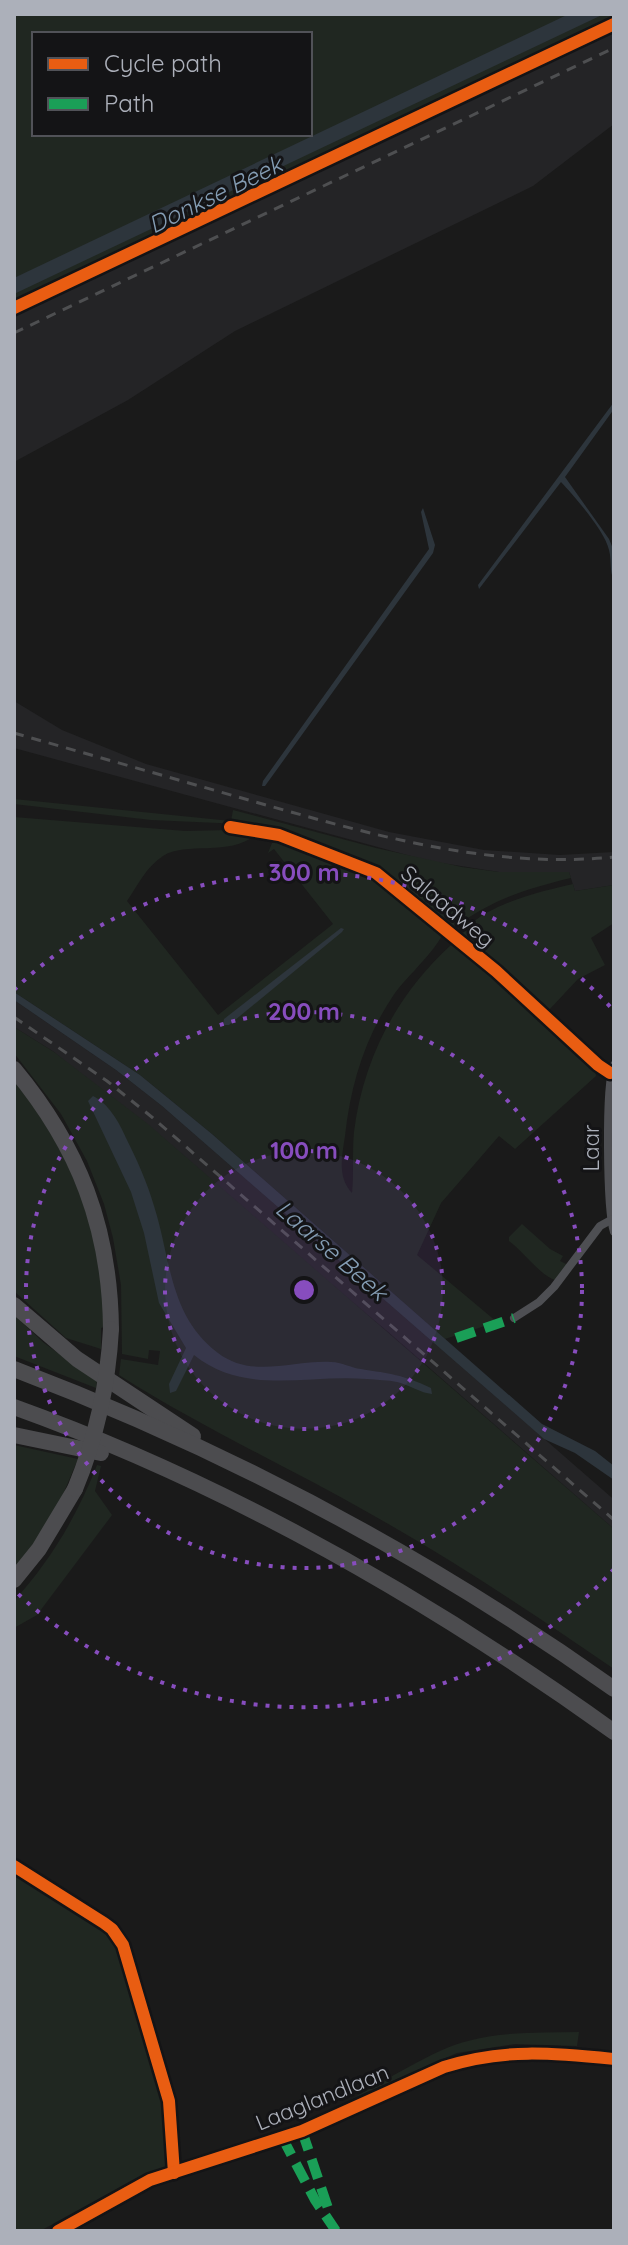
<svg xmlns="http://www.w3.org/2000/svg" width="628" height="2245" font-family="Quicksand,sans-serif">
	<rect width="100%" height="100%" fill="#1a1a1a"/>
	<g fill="#242426">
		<polygon points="614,29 614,124 533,186 235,331 128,400 14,462 14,317"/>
		<polygon points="14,701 62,730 146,764 389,832 484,850 560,855 614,852 614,885 575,891 569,872 499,872 429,861 14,748"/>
		<polygon points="14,1000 116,1070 162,1106 611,1497 614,1500 614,1529 387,1331 54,1052 14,1027"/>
	</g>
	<g fill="#202721" fill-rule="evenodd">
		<path d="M14 14H614V20L14 305ZM34 34H310V134H34Z"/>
		<path d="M14 799 231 821 233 810 376 848 462 867 499 872H569L571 878C525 889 491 900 452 929L377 870 278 830 241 824 151 820 14 804Z"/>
		<path d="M14 817 185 831 232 830 255 835C230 857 185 841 163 856 146 867 138 885 127 901L218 1015 333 924 274 849 268 853 272 843 287 842 379 878 443 931C443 943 405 979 395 993 365 1037 351 1083 345 1136 342 1156 337 1177 352 1193 354 1174 352 1153 354 1132 363 1059 397 994 451 945L459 947 509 988 595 1069 596 1076 515 1149 499 1136 441 1203 417 1255 497 1322 445 1339 212 1134 140 1075 14 992Z"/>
		<path d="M573 884 575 891 614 885V923L591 938 605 965 578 979 549 1010 462 935C478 906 542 891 573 884Z"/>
		<path d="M14 1027 54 1052 148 1124 614 1529V1669C534 1614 453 1560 369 1513 286 1466 199 1426 119 1375L121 1359 158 1365 160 1351 149 1350 148 1359 122 1354 121 1285 113 1238 104 1204 87 1161 61 1114 14 1053Z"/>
		<path d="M14 1081C56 1133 86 1193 99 1259 103 1281 103 1305 104 1327L101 1328V1349L66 1338 14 1291Z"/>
		<path d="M522 1224 550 1249 563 1256 560 1261 568 1265 555 1280C541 1276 523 1251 509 1241V1237Z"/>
		<polygon points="14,1315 44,1343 97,1381 96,1388 14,1356"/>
		<polygon points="14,1445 78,1459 52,1520 14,1570"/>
		<path d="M97 1465 101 1466 95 1491 112 1515 37 1615 14 1628V1601C51 1560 77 1516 97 1465Z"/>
		<polygon points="14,1871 100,1923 117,1940 128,1966 163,2101 167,2166 143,2175 40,2231 14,2231"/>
		<path d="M579 2032 577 2046 515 2044 457 2053 351 2099C384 2082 434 2049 468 2041 504 2031 542 2033 579 2032Z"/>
	</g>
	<g fill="#2d353c">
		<polygon points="569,14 604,14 14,294 14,278"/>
		<path d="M614 402V409L565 477 609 539 614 551V581C609 570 612 561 609 550 605 531 574 496 561 482L479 589 478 585Z"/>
		<polygon points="423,508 435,545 433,553 265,786 262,786 263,781 429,549 421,512"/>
		<polygon points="341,928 344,929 342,932 229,1025 223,1025 224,1019"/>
		<polygon points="14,992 140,1075 212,1134 542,1424 595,1451 614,1466 614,1480 575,1453 544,1439 162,1106 116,1070 14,1000"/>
		<path d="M93 1096C108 1103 119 1122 126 1138 137 1160 147 1182 154 1206 171 1259 169 1316 218 1353 252 1379 293 1360 331 1362 342 1362 351 1368 361 1369 391 1374 401 1374 431 1388L432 1394C421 1393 409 1385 397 1382 388 1380 377 1380 367 1379 306 1374 245 1396 194 1355L176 1391 170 1393 169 1384 186 1348 159 1303 144 1233 131 1192 88 1101Z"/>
	</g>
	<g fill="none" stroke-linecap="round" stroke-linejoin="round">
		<g stroke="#4e4f53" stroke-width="8">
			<polyline points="230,827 279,835 376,873 496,971 598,1065 610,1073"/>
			<path d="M614 1065C605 1084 607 1210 614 1232"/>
			<polyline points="514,1318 539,1302 554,1287 600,1226 611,1220"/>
			<path d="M58 2231 150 2180 302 2131 444 2067C504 2048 553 2053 614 2059"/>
		</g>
		<g stroke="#4c4c4f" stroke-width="16">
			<path d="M14 1069C79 1147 110 1228 111 1329"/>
			<polyline points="14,1305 77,1359 193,1436"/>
			<path d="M14 1369C227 1450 428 1557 614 1689"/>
			<path d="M14 1407C228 1484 430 1600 614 1732"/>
			<polyline points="14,1435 101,1453"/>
			<polyline points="14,1580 39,1549 75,1489"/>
		</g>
		<g stroke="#4e4f51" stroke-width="3" stroke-dasharray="10 8" stroke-linecap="butt">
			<polyline points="14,333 614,48"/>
			<path d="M14 733C98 757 182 781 266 805 380 837 494 869 614 857"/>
			<polyline points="14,1017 107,1081 153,1118 614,1520"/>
		</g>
		<path stroke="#4c4c4f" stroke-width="16" d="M75 1489C97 1436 108 1385 111 1329"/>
		<g stroke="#1a9f57" stroke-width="10" stroke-dasharray="20 10" stroke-linecap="butt">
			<polyline points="456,1338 514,1318"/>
			<polyline points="302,2131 330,2214"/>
			<polyline points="282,2137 315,2200 336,2231"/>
		</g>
		<defs>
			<g id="cycleway">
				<polyline points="14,308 614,24"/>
				<polyline points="230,827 279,835 376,873 496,971 598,1065 610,1073"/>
				<polyline points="14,1866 104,1923 112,1929 123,1945 169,2101 174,2173"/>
				<path d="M58 2231 150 2180 302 2131 444 2067C504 2048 553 2053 614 2059"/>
			</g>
		</defs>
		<use href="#cycleway" stroke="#141416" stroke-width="17"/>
		<use href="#cycleway" stroke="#e95d12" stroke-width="12"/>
	</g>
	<circle cx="304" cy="1290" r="139" fill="#874dbe" fill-opacity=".12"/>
	<g fill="none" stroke="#874dbe" stroke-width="4" stroke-dasharray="4 8">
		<circle cx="304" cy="1290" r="139"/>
		<circle cx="304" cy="1290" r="278"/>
		<path d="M614 1569A417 417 0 0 1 14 1590M14 990A417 417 0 0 1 614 1011"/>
	</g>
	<g text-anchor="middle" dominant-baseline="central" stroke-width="6" stroke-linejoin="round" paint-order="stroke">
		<g font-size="22" fill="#acb0ba" stroke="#141416">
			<text transform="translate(448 906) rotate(40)">Salaadweg</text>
			<text transform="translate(591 1148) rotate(-90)">Laar</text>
			<text transform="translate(322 2097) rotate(-22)">Laaglandlaan</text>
		</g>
		<g font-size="24" font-style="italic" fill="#849db4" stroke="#141416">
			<text transform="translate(215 194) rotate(-26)">Donkse Beek</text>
			<text transform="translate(332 1250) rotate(41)">Laarse Beek</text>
		</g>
	</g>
	<circle cx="304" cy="1290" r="12" fill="#874dbe" stroke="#141416" stroke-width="4"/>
	<g font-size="24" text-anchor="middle" font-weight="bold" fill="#874dbe" stroke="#141416" stroke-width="6" stroke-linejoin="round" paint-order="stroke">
		<text x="304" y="881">300 m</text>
		<text x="304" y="1020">200 m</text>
		<text x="304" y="1159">100 m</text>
	</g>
	<rect width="628" height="2245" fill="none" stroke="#acb0ba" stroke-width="32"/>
	<rect x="32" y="32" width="280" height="104" fill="#141416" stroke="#515258" stroke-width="2"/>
	<rect x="48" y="58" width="40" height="12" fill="#e95d12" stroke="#515258" stroke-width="2"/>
	<text x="104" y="72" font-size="24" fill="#acb0ba">Cycle path</text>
	<rect x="48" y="98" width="40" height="12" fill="#1a9f57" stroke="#515258" stroke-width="2"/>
	<text x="104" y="112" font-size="24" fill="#acb0ba">Path</text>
</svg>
